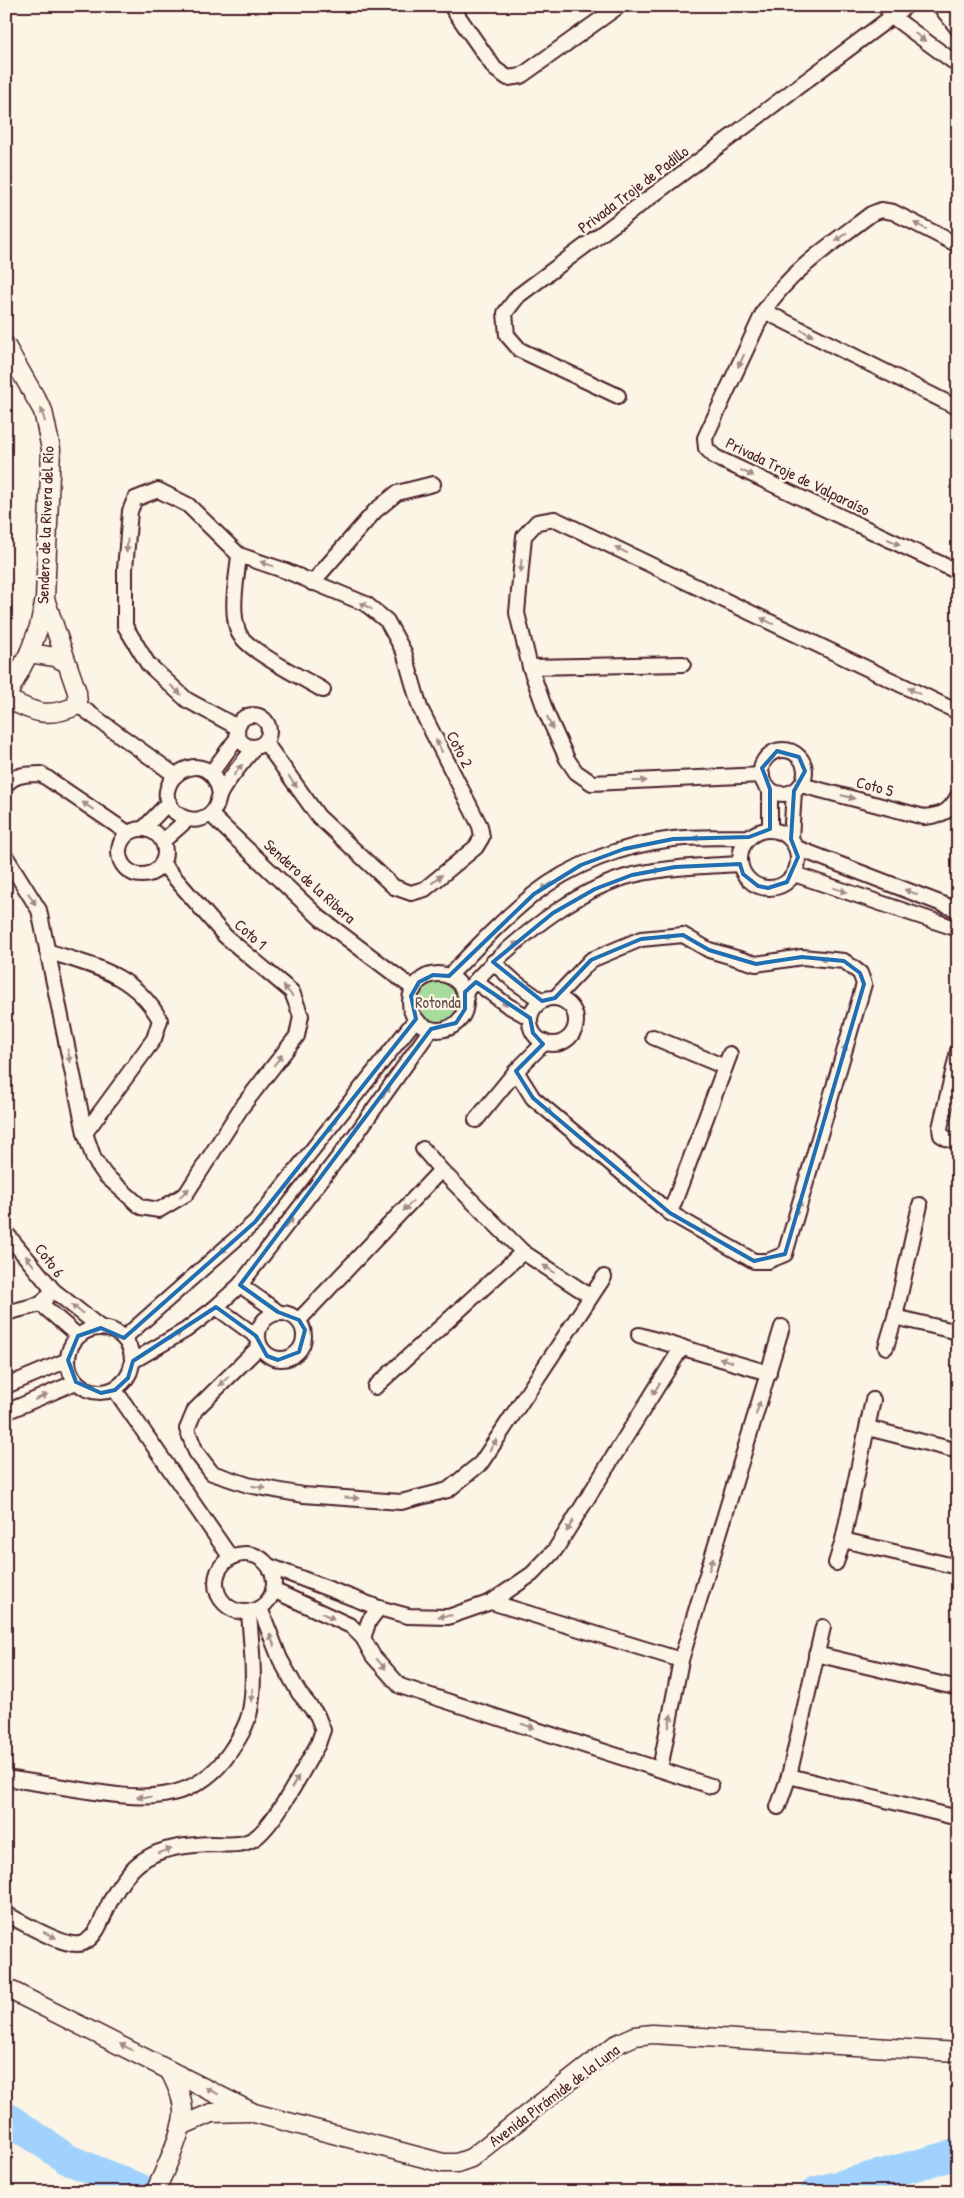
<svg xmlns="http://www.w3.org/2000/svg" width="964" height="2198" font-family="'Patrick Hand',sans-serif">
	<rect width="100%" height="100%" fill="#fcf5e5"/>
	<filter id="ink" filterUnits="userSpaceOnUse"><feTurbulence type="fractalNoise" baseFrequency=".02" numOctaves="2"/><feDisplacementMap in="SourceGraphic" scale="10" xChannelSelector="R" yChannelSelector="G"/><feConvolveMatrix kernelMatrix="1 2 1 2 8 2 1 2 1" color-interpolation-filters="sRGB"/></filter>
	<g filter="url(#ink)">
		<circle fill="#a6db9d" stroke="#787d64" cx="438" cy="1002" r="28"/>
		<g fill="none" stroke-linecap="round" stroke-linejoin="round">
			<g stroke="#a1d2fe" stroke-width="31">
				<polyline points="6,2117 67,2159 147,2192"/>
				<polyline points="816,2192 958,2154"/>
			</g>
			<defs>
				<g id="minor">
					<polyline points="451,6 495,69 508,78 521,76 619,6"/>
					<polyline points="885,6 893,17 958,65"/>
					<polyline points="940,6 958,29"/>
					<path d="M958 245 893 212 881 210 871 214C833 243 790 271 764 311L705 438 706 448 715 457 958 572"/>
					<polyline points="764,311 958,408"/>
					<polyline points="618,396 520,350 507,335 505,313 518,296 906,6"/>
					<path d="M239 555C237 579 230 608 238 631 243 649 305 679 323 690"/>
					<polyline points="312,583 375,511 397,493 433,484"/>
					<polyline points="530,667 683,664"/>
					<polyline points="78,705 175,775"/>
					<circle cx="253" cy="731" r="16"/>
					<polyline points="237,727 187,700 148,664 125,626 125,569 130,511 135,499 158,490 188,505 239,555 286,571 366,604 387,621 404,652 420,708 480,826 482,837 476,847 425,889 411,893 394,887 318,816 265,742"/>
					<circle cx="783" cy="772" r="22"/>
					<polyline points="211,773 238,737"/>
					<polyline points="762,775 592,783 576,772 567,759 546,712 530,667 517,613 524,536 537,522 555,519 958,712"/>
					<path d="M6 785C14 774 29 774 41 774L128 833"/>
					<path d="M801 785 924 817C942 815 949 813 958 796"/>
					<path d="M220 794C210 738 144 782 175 812 182 818 191 821 200 819 203 818 208 816 210 814 218 808 217 801 220 794 227 780 245 760 255 747"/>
					<polyline points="210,814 320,918 414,989"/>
					<circle cx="142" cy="852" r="23"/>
					<polyline points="143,829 169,802"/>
					<polyline points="770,829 770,789"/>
					<circle cx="769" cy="859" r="29"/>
					<polyline points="791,839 794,791"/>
					<polyline points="163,841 188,819"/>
					<polyline points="797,848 958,910"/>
					<polyline points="6,857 39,910 85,1133 94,1159 105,1175 141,1207 159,1210 186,1194 241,1108 297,1036 301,1016 292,992 225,936 162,863"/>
					<polyline points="794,874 958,929"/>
					<path d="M47 951C93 966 135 974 160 1020L154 1039 85 1133"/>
					<polyline points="493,962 515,982 542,1001"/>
					<circle cx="438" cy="1002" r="28"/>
					<path d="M449 976C476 948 503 919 533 895 572 864 624 845 673 839 697 836 724 838 749 837"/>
					<polyline points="476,982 507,1005 530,1018"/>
					<path d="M465 992C475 982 484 971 494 962 533 926 581 888 633 875 668 867 704 866 740 864"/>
					<circle cx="553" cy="1021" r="23"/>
					<polyline points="653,1037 725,1067"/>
					<polyline points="958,1051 940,1128 941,1135 948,1139 958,1142"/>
					<polyline points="516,1071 533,1098 670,1213 754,1261 768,1261 785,1254 864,984 860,973 844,961 802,957 756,964 709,950 683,935 641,939 591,960 555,998"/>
					<polyline points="476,1120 516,1071 545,1042"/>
					<polyline points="423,1149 441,1170 523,1252 590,1296"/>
					<polyline points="670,1213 730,1054"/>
					<polyline points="6,1233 53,1290 101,1328"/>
					<polyline points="240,1285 278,1312"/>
					<polyline points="41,1304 78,1336"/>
					<polyline points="216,1307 256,1336"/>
					<circle cx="281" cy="1336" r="23"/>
					<polyline points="6,1313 41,1304 53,1290"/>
					<polyline points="895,1317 958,1332"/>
					<polyline points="299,1320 441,1170"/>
					<circle cx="100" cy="1360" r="32"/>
					<polyline points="639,1335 769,1373"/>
					<polyline points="124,1338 255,1222 416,1019"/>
					<polyline points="259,1347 195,1410 187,1429 196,1452 212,1473 248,1485 303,1495 401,1502 448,1490 481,1463 604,1277"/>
					<polyline points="886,1347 895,1317 920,1205"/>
					<polyline points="133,1361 186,1330 216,1307 240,1285 354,1137 431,1029"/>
					<polyline points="6,1386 68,1360"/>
					<polyline points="375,1387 523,1252"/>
					<polyline points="115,1390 231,1558"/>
					<polyline points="6,1412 76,1382"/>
					<polyline points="868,1428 958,1451"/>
					<polyline points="843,1540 958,1567"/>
					<circle cx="245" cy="1583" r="29"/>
					<polyline points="836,1563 843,1540 873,1400"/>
					<polyline points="269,1566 379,1608 408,1616 448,1617 491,1602 532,1574 555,1550 682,1347"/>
					<polyline points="273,1590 351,1626 363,1638 373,1656 400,1686 711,1786"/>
					<polyline points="491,1602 681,1660"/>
					<polyline points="363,1638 369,1621 379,1608"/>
					<polyline points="816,1654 958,1688"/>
					<polyline points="660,1769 681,1660 782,1327"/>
					<polyline points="789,1776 958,1818"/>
					<path d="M6 1778C31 1782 57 1786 82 1790 138 1799 193 1807 230 1752 238 1740 247 1726 250 1711 256 1679 251 1644 249 1612"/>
					<polyline points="778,1807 789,1776 823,1627"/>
					<path d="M6 1914C22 1922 68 1950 83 1943 99 1936 103 1914 111 1900 119 1885 130 1868 145 1859 163 1847 190 1845 211 1844 226 1844 242 1847 255 1838 276 1823 304 1768 318 1744L323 1730 317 1715 299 1693 280 1659 260 1608"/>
				</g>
				<g id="tertiary">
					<path d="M6 346 43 411 51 449 45 599 39 627 29 653 6 698C34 713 48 719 78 705L77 692 45 599"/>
					<polyline points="29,653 55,657 65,662"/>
					<polyline points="6,1988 254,2113 443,2163 457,2163 471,2158 615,2045 635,2036 652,2034 958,2052"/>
					<polyline points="181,2126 211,2113 249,2112"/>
					<path d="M155 2192C164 2172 182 2135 183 2114 184 2099 176 2083 169 2070"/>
				</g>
			</defs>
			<use href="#minor" stroke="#4a1f2b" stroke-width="18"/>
			<use href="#tertiary" stroke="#4a1f2b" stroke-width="21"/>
			<use href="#minor" stroke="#fcf5e5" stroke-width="14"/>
			<use href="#tertiary" stroke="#fcf5e5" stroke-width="18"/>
		</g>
		<defs><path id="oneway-solid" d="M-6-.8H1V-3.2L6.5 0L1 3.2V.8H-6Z" transform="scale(1.25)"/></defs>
		<g fill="#a38a88">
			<use href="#oneway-solid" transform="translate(920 37) rotate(37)"/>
			<use href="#oneway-solid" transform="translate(920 226) rotate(-153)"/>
			<use href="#oneway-solid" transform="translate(841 237) rotate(142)"/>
			<use href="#oneway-solid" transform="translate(807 333) rotate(27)"/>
			<use href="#oneway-solid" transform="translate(741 361) rotate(115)"/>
			<use href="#oneway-solid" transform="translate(43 415) rotate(-106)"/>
			<use href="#oneway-solid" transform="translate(747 473) rotate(25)"/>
			<use href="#oneway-solid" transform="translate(894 542) rotate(25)"/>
			<use href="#oneway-solid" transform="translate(127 546) rotate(95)"/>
			<use href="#oneway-solid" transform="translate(621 550) rotate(-154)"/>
			<use href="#oneway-solid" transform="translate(267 564) rotate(-161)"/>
			<use href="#oneway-solid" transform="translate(521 566) rotate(95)"/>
			<use href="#oneway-solid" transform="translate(366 606) rotate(-150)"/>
			<use href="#oneway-solid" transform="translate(767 621) rotate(-154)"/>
			<use href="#oneway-solid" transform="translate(176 690) rotate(42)"/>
			<use href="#oneway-solid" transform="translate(914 691) rotate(-154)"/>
			<use href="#oneway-solid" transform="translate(550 723) rotate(66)"/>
			<use href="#oneway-solid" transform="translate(439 746) rotate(-117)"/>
			<use href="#oneway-solid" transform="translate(238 770) rotate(-53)"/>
			<use href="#oneway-solid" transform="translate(640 781) rotate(-2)"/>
			<use href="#oneway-solid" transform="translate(293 782) rotate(54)"/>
			<use href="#oneway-solid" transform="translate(848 797) rotate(15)"/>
			<use href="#oneway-solid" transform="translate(88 806) rotate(-146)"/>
			<use href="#oneway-solid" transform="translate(700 838) rotate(179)"/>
			<use href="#oneway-solid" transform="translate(654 871) rotate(-10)"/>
			<use href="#oneway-solid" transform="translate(437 879) rotate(-40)"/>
			<use href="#oneway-solid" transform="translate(547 886) rotate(148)"/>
			<use href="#oneway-solid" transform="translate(840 890) rotate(18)"/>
			<use href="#oneway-solid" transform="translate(911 892) rotate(-159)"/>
			<use href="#oneway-solid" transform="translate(32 899) rotate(58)"/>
			<use href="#oneway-solid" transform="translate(671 936) rotate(174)"/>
			<use href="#oneway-solid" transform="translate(513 946) rotate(-39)"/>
			<use href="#oneway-solid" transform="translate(827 959) rotate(-174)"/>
			<use href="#oneway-solid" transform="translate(288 991) rotate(-131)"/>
			<use href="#oneway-solid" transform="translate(502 1001) rotate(36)"/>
			<use href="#oneway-solid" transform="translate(844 1051) rotate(-74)"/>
			<use href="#oneway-solid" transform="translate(69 1056) rotate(78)"/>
			<use href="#oneway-solid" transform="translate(278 1060) rotate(-52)"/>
			<use href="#oneway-solid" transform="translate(386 1092) rotate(-55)"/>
			<use href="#oneway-solid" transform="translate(546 1109) rotate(39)"/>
			<use href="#oneway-solid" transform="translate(332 1126) rotate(128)"/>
			<use href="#oneway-solid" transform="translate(184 1193) rotate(-43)"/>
			<use href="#oneway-solid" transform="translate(408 1206) rotate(134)"/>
			<use href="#oneway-solid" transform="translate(799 1207) rotate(-74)"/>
			<use href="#oneway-solid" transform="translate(289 1223) rotate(-52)"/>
			<use href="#oneway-solid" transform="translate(701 1231) rotate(30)"/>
			<use href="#oneway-solid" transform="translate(226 1248) rotate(139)"/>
			<use href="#oneway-solid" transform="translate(30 1261) rotate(-129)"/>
			<use href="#oneway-solid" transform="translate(549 1269) rotate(-147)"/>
			<use href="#oneway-solid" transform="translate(77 1309) rotate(-142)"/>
			<use href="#oneway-solid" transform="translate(175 1336) rotate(-31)"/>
			<use href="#oneway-solid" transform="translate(726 1360) rotate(-163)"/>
			<use href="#oneway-solid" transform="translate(224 1381) rotate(135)"/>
			<use href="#oneway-solid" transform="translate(656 1389) rotate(122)"/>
			<use href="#oneway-solid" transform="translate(41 1397) rotate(-24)"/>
			<use href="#oneway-solid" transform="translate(758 1408) rotate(-73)"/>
			<use href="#oneway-solid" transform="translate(493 1445) rotate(-57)"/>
			<use href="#oneway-solid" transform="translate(259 1487) rotate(10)"/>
			<use href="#oneway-solid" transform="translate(352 1498) rotate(4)"/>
			<use href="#oneway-solid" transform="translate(570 1526) rotate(122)"/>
			<use href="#oneway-solid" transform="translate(711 1564) rotate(-73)"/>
			<use href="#oneway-solid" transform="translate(328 1616) rotate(25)"/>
			<use href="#oneway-solid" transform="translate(445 1616) rotate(174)"/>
			<use href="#oneway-solid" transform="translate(272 1640) rotate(-112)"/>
			<use href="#oneway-solid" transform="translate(381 1664) rotate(48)"/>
			<use href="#oneway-solid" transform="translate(252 1695) rotate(96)"/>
			<use href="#oneway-solid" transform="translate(670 1721) rotate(-79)"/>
			<use href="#oneway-solid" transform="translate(528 1726) rotate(18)"/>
			<use href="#oneway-solid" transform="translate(295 1782) rotate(-59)"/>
			<use href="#oneway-solid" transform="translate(144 1797) rotate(-180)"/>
			<use href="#oneway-solid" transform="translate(165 1851) rotate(-18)"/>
			<use href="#oneway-solid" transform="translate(50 1935) rotate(25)"/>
			<use href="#oneway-solid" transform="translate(126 2047) rotate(-153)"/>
			<use href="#oneway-solid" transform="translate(212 2091) rotate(-153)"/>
		</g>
	</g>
	<path fill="none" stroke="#1f6fb2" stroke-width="4" stroke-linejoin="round" d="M777 751 799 757 805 771 794 791 791 839 798 857 787 882 768 888 758 886 743 874 740 864 675 867 632 875 595 889 553 913 493 962 542 1001 555 998 591 960 641 939 683 935 709 950 756 964 802 957 844 961 860 973 864 984 785 1254 754 1261 670 1213 533 1098 516 1071 543 1044 533 1033 530 1018 476 982 465 992V1009L456 1023 431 1029 240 1285 278 1312 299 1320 305 1330 299 1352 278 1360 267 1356 256 1336 216 1307 133 1361 128 1378 115 1390 101 1393 76 1382 68 1360 78 1336 101 1328 124 1338 255 1222 416 1019 411 996 419 982 433 975 449 976 534 894 581 865 624 849 673 839 749 837 770 829V789L762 768Z"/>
	<g text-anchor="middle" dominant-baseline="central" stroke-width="4.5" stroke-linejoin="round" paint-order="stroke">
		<g font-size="16" fill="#4a1f2b" stroke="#fcf5e5">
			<text transform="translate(633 189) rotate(-37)">Privada Troje de Padillo</text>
			<text transform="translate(798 476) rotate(26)">Privada Troje de Valparaíso</text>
			<text transform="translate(45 525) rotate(-88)">Sendero de la Rivera del Río</text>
			<text transform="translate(460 749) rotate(63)">Coto 2</text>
			<text transform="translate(875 786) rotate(15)">Coto 5</text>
			<text transform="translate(310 881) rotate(42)">Sendero de la Ribera</text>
			<text transform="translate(251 934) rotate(42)">Coto 1</text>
			<text transform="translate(50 1260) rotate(53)">Coto 6</text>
			<text transform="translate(554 2095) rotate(-37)">Avenida Pirámide de la Luna</text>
		</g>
		<g font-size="16" fill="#614e48" stroke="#fcf5e5">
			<text x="438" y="1002">Rotonda</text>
		</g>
	</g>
	<rect width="964" height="2198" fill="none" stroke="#fcf5e5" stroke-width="25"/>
	<rect x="12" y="12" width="939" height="2173" fill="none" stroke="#4a1f2b" stroke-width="2" filter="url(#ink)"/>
</svg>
